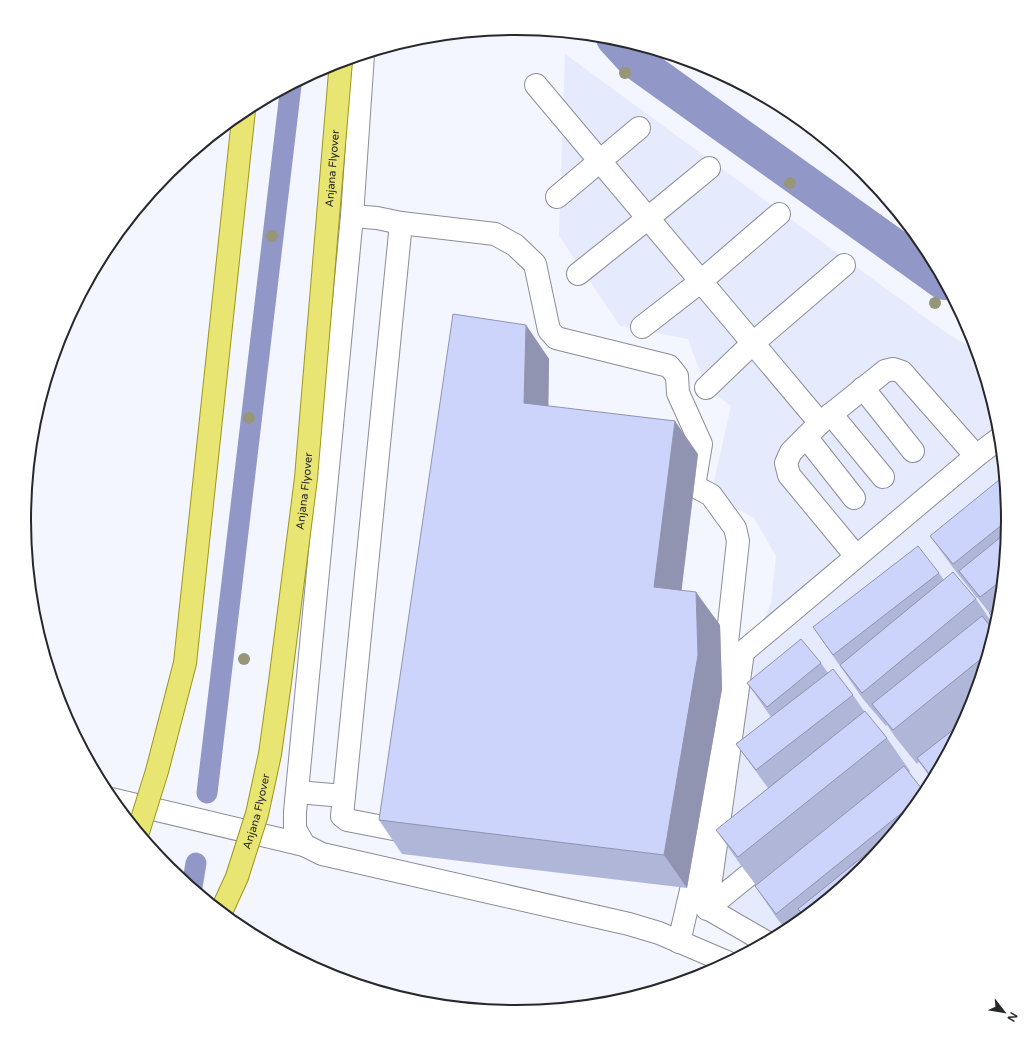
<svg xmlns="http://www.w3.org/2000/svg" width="1032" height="1040" font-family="'Varela Round',sans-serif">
	<rect width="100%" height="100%" fill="#f3f5ff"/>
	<polygon fill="#e6eafd" points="565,54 948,334 976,350 999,424 1008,520 998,616 970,708 925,794 789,929 751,950 719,923 713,814 746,662 771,603 776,556 754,518 711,495 731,406 706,388 688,339 620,326 559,236"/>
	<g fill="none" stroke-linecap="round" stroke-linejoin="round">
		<g stroke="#9197c6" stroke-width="21">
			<polyline points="207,793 291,85"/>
			<polyline points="192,887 196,863"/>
		</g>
		<polyline stroke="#9197c6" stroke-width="36" points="614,38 635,61 944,282"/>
		<defs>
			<g id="minor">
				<polyline points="363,55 352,216 295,812 295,829 304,845 322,854 629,924 659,933 727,962"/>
				<polyline points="536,85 820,423"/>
				<polyline points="557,197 639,128"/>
				<polyline points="352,216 377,218 401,223 495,234 515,245 535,264 549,330 556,338 669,366 677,376 678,393 701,444 694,486 711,495 735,528 738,541 722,689 692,886 679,942"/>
				<polyline points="401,223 342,816 347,820 414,833"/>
				<polyline points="578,274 647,219 709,168"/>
				<polyline points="642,327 700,282 779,214"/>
				<polyline points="706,388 752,344 844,265"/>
				<polyline points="863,388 913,451"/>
				<polyline points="831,414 883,477"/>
				<polyline points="806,437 854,498"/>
				<polyline points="856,556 789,475 786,463 791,452 820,423 885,371 893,369 902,372 976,456"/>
				<polyline points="297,792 344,796"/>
				<polyline points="111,799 304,845"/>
				<polyline points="707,909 772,856"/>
				<polyline points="766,942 707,908 743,652 976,456 1000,438"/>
			</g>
		</defs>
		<use href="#minor" stroke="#8b8d98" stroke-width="24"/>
		<use href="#minor" stroke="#fff" stroke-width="22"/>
		<defs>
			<g id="major-bridge">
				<polyline points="138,832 157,771 185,663 244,110"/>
				<path id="s1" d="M221 912 237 877 257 814 270 754 280 682 306 478 341 61"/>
			</g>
		</defs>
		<use href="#major-bridge" stroke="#9c971c" stroke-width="24" stroke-linecap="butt"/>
		<use href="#major-bridge" stroke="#e9e572" stroke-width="22"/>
	</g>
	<g fill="#979678">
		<circle cx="625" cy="73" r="6"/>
		<circle cx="790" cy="183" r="6"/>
		<circle cx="272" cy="236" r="6"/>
		<circle cx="935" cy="303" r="6"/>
		<circle cx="249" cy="418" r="6"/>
		<circle cx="244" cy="659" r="6"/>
	</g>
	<g fill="#b0b6d8">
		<polygon points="526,325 549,359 548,406 698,454 681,590 720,625 722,689 687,888 402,854 379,820"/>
		<polygon points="1004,476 1008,520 998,616 997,623 977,597 977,598 954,569 930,536"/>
		<polygon points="939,573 944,580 976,599 995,627 970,708 932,780 919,762 917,764 896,738 887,725 886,726 863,699 813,627"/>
		<polygon points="821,663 828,673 853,695 864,711 887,738 910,771 909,773 925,793 864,868 789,929 787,930 778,920 755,886 756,885 740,864 716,830 768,788 736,744 771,717 747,683"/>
	</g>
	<g fill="#9094b0">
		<polygon points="526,325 549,359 548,436 524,403"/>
		<polygon points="675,421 698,454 678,620 654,587"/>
		<polygon points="696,592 720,625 722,689 687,888 664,855"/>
	</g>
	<g fill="#cdd4fb" stroke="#9094b0">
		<polygon points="453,314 526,325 524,403 675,421 654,587 696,592 698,655 664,855 379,820"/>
		<polygon points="1004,476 1008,520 953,564 930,536"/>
		<polygon points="1007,532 1002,580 980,597 959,571"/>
		<polygon points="918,546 939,573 833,655 813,627"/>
		<polygon points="953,572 976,599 862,693 840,665"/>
		<polygon points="1000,604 997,622 989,613"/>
		<polygon points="982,616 994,631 987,654 893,730 872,704"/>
		<polygon points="801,639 821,663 767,707 747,683"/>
		<polygon points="833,669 853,695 756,770 736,744"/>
		<polygon points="865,711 887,738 738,857 716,830"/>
		<polygon points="963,722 933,779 917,758"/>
		<polygon points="904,766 925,793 924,795 776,914 755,886"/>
		<polygon points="892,833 864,868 805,916 798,909"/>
	</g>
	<g text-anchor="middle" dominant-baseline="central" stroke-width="3" stroke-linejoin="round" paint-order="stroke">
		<g font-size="11" fill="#27282c" stroke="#fff">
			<text stroke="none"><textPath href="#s1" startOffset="755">Anjana Flyover</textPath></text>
			<text stroke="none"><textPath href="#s1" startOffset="431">Anjana Flyover</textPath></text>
			<text stroke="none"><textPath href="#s1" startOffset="107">Anjana Flyover</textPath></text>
		</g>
	</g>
	<path d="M0 0H1032V1040H0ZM31 520a485 485 0 1 1 970 0a485 485 0 1 1-970 0Z" fill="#fff" fill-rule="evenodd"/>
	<path fill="none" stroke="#27282c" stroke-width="2" d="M31 520a485 485 0 1 1 970 0a485 485 0 1 1-970 0Z"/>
	<g transform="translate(1004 1012) rotate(121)" stroke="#ffffff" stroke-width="3" paint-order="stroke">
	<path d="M0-3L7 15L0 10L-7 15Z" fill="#27282c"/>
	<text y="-6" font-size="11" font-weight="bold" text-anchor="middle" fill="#27282c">N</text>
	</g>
</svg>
